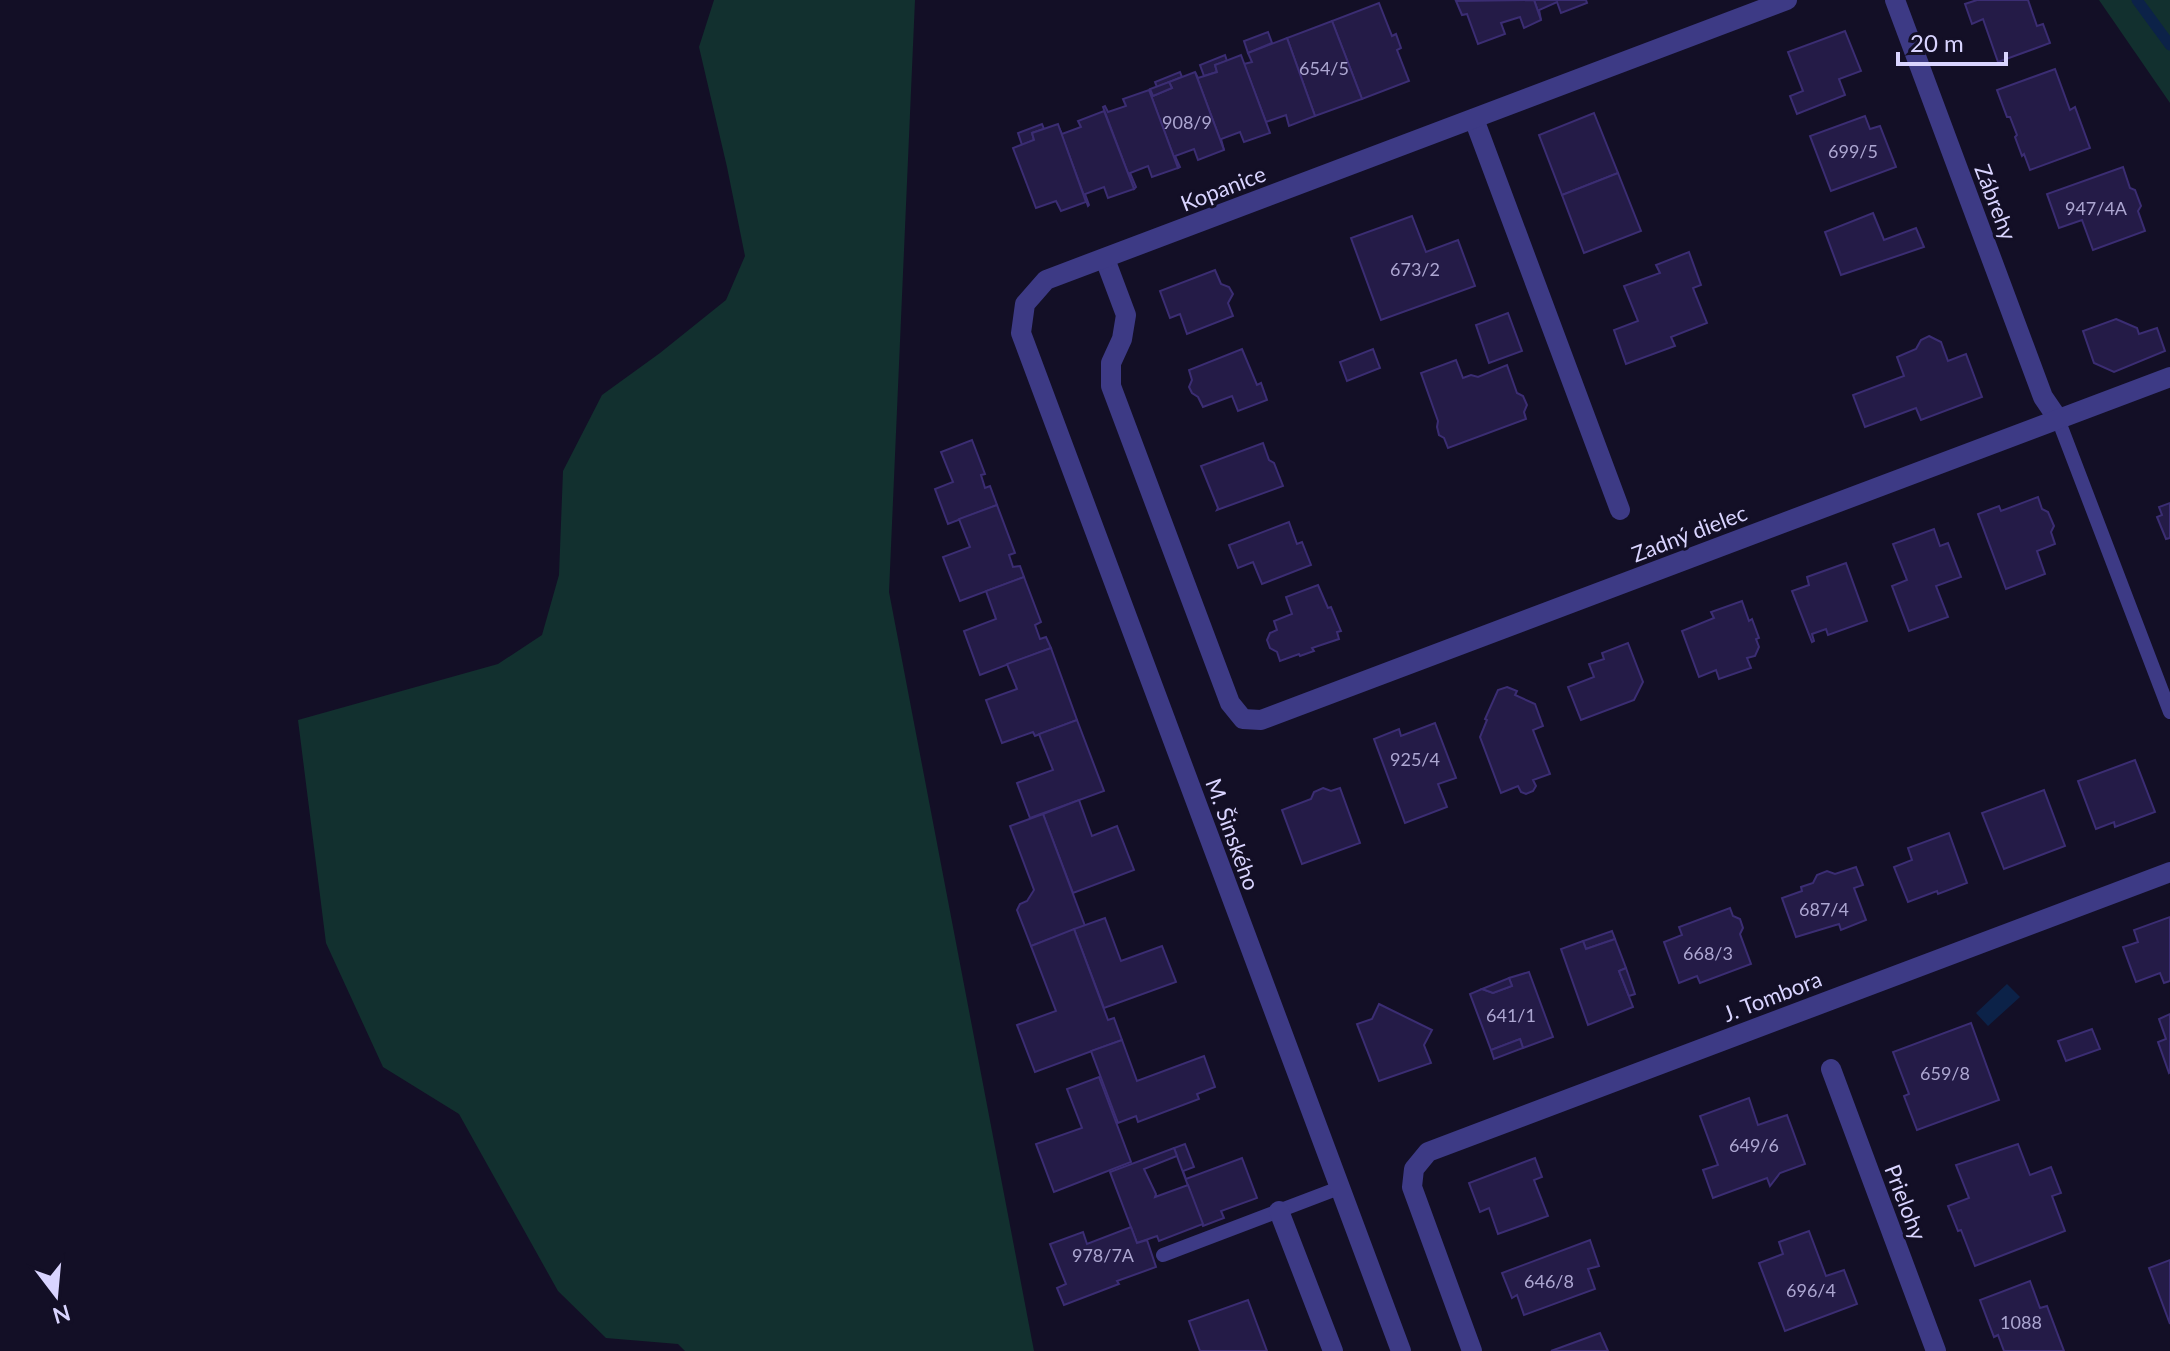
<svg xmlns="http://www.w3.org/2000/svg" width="2170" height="1351" font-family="Lato,sans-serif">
	<rect width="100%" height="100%" fill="#130f26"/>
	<g fill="#12302f">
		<polygon points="714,0 915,0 889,592 1034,1351 685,1351 678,1344 606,1338 558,1291 459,1114 383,1067 326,943 298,720 498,664 542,635 559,575 563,471 602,395 660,353 726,300 745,256 727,167 699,47"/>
		<polygon points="2099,0 2170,0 2170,103"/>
	</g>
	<polygon fill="#0c2248" points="2007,984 2020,997 1988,1026 1976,1013"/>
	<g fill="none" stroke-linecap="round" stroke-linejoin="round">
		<polyline stroke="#0c2248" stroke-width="11" points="2137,0 2170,45"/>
	</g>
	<g fill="#241b47" stroke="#3b2d73" stroke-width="2">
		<polygon points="1534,0 1586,0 1587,3 1561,13 1557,2 1539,10 1541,20"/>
		<polygon points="1534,0 1541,20 1524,28 1520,17 1501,23 1505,34 1478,44 1467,14 1462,15 1456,1"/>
		<polygon points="1977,0 2028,0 2037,26 2043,24 2050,43 1998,62 1983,19 1972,24 1965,4"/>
		<polygon points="1379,3 1392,36 1396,34 1401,48 1397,50 1409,81 1362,99 1332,21"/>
		<polygon points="1332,21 1362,99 1315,116 1287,38"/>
		<polygon points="1845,31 1861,71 1839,79 1845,95 1797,114 1790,96 1803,91 1788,52"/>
		<polygon points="1268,32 1272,43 1248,53 1244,41"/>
		<polygon points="1287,38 1315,116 1289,126 1286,115 1266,122 1244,64 1252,62 1248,53"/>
		<polygon points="1225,55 1227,61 1215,65 1217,72 1204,76 1200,65"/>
		<polygon points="1241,55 1270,133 1244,142 1240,132 1221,139 1224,150 1195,72 1198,78 1217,72 1215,65"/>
		<polygon points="2055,69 2070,110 2075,107 2090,148 2030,170 2024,154 2022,156 2015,137 2017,135 2010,117 2007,117 1997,90"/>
		<polygon points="1180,72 1182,77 1157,87 1155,82"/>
		<polygon points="1195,72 1224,150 1198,160 1194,149 1175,156 1180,167 1178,168 1149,90 1153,96 1172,88 1169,82"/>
		<polygon points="1169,82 1172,88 1153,96 1150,89"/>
		<polygon points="1149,90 1178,168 1152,177 1148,166 1130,173 1136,187 1134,189 1103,107 1105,106 1108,112 1126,106 1123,99"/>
		<polygon points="1104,111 1134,189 1108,198 1104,187 1085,194 1089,205 1088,206 1059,128 1062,134 1081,127 1078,121"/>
		<polygon points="1594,113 1618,173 1562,195 1539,135"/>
		<polygon points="1865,116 1870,129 1880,126 1896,167 1831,191 1810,136"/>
		<polygon points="1042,124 1044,129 1032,133 1034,140 1022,145 1018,133"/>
		<polygon points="1058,124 1086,202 1061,211 1056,201 1036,208 1013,148 1034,140 1032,133"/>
		<polygon points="2123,167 2130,188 2135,190 2141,206 2138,211 2145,231 2093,250 2082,220 2059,228 2047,194"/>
		<polygon points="1618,173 1641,231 1584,253 1562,195"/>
		<polygon points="1873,213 1884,240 1916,228 1924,247 1841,275 1825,232"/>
		<polygon points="1412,216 1426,252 1458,240 1475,286 1381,320 1351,238"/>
		<polygon points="1689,252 1701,285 1693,288 1707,323 1671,337 1675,346 1626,364 1614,330 1638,321 1624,286 1660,273 1656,265"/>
		<polygon points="1215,270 1221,284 1229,287 1233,294 1228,303 1233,316 1187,334 1180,314 1170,318 1160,291"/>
		<polygon points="1508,313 1522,351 1489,363 1476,325"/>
		<polygon points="2116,319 2137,328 2139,334 2157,328 2165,351 2114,372 2094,363 2083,331"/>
		<polygon points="1929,336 1941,342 1948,361 1966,354 1982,397 1921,420 1916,408 1865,427 1853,395 1904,376 1897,357 1916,349 1921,340"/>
		<polygon points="1242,349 1257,385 1261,383 1267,400 1238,411 1232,396 1203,407 1198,397 1192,393 1189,387 1192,380 1189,370"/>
		<polygon points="1373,349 1380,368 1347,381 1340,362"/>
		<polygon points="1456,360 1463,378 1471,375 1478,377 1507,365 1517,393 1523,396 1527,405 1524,412 1526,419 1448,448 1444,438 1439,435 1437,427 1438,421 1421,373"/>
		<polygon points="972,440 985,474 981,475 985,488 990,486 997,505 948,524 935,489 953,482 941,452"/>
		<polygon points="1263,443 1269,460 1274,463 1283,486 1217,510 1218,508 1201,466"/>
		<polygon points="2038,497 2042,509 2048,512 2054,526 2051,532 2055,544 2037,551 2045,574 2006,589 1978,514 1999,506 2001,511"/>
		<polygon points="2170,503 2170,538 2166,539 2157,517 2162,515 2159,507"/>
		<polygon points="997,505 1015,553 1009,555 1013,567 1020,566 1024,577 960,601 943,557 970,547 959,519"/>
		<polygon points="1289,522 1297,544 1302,542 1311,565 1262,584 1253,562 1238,568 1229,545"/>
		<polygon points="1934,529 1940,546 1948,543 1961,577 1936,586 1948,617 1909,631 1892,586 1907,580 1893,544"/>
		<polygon points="1846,563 1867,621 1828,635 1826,629 1812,634 1814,641 1812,642 1792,591 1809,585 1807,577"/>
		<polygon points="1024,577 1041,622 1035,625 1040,639 1046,637 1051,648 980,675 964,631 996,619 986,591"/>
		<polygon points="1318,585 1328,608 1331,607 1341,631 1337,632 1339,639 1312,648 1314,651 1300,656 1299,654 1280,661 1277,652 1270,648 1267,640 1270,633 1277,630 1274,621 1292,614 1286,597"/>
		<polygon points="1742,601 1749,621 1752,619 1759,638 1756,639 1759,647 1755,656 1747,658 1751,668 1719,679 1716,670 1699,677 1682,631 1714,618 1711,612"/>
		<polygon points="1628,643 1643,682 1634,700 1581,720 1568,687 1594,677 1589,664 1604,659 1602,653"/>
		<polygon points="1051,648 1077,720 1035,736 1033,732 1002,743 986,700 1017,689 1007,664"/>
		<polygon points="1507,687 1517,691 1515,695 1535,704 1543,726 1533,730 1550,774 1533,780 1536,786 1533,791 1526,794 1521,792 1518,786 1501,793 1480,737 1487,720 1485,719 1498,690"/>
		<polygon points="1077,720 1104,791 1030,818 1017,783 1053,770 1039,734"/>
		<polygon points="1435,723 1456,778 1438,784 1447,807 1405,823 1374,739 1399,729 1401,736"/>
		<polygon points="2135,760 2155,812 2115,827 2114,822 2096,829 2078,781"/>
		<polygon points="1323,788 1331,791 1340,788 1360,843 1302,864 1282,810 1311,799 1314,792"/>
		<polygon points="2044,790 2065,846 2004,869 1982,813"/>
		<polygon points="1079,800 1092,836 1117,826 1134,870 1073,893 1043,814"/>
		<polygon points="1043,814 1085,926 1031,946 1017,910 1020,904 1027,901 1034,890 1010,826"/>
		<polygon points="1949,833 1967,883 1938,894 1937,891 1908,902 1894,867 1912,860 1908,848"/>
		<polygon points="1856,867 1863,885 1854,888 1866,920 1841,930 1839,924 1796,937 1782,898 1802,891 1801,887 1813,883 1817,875 1827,871 1835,874"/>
		<polygon points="1730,908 1733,916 1740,919 1743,928 1740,934 1751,964 1700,983 1697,976 1679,983 1664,942 1682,935 1679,927"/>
		<polygon points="2170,917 2170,981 2164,983 2160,973 2136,982 2123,947 2138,942 2134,930"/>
		<polygon points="1105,918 1121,961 1162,946 1176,982 1104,1008 1074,929"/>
		<polygon points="1074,929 1108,1020 1114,1018 1122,1040 1035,1072 1017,1025 1056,1011 1031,946"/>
		<polygon points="1612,931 1615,939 1586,949 1583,941"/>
		<polygon points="1615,939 1626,968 1619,971 1633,1007 1588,1025 1561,949 1583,941 1586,949"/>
		<polygon points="1626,968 1635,994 1629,996 1619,971"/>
		<polygon points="1529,972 1553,1037 1523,1048 1520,1039 1491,1050 1470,994 1482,989 1493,993 1512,986 1509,978"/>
		<polygon points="1509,978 1512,986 1493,993 1482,989"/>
		<polygon points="1379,1004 1432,1030 1424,1045 1431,1063 1379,1081 1357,1024 1372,1019"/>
		<polygon points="2170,1014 2170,1072 2169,1073 2158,1042 2166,1039 2159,1019"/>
		<polygon points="1971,1023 1999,1100 1917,1130 1904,1096 1909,1094 1893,1052"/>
		<polygon points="2092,1029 2100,1049 2066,1061 2058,1041"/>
		<polygon points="1520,1039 1523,1048 1494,1059 1491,1050"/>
		<polygon points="1122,1040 1137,1081 1204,1056 1215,1087 1197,1094 1199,1099 1138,1122 1136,1116 1118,1123 1091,1051"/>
		<polygon points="1099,1077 1131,1162 1054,1192 1036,1144 1082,1128 1067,1089"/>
		<polygon points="1749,1098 1758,1125 1787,1115 1805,1164 1780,1173 1770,1186 1767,1178 1713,1198 1703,1170 1718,1165 1700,1116"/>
		<polygon points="1185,1144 1194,1167 1183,1171 1186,1179 1242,1158 1257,1198 1221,1211 1224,1218 1203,1226 1174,1148"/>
		<polygon points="2018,1144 2030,1175 2051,1167 2061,1193 2052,1196 2065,1231 1975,1266 1961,1230 1958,1231 1948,1206 1969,1198 1956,1165"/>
		<polygon points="1174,1148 1177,1156 1144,1169 1156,1194 1155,1197 1188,1185 1203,1224 1159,1241 1157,1236 1137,1243 1110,1172"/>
		<polygon points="1535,1158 1542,1177 1534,1180 1548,1216 1498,1234 1489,1208 1480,1212 1469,1183"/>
		<polygon points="1131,1227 1137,1243 1147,1240 1156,1267 1117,1281 1119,1284 1064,1305 1057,1288 1066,1284 1050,1244 1083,1232 1087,1244"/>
		<polygon points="1809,1231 1826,1276 1844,1270 1857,1304 1785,1331 1759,1263 1783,1254 1779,1242"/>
		<polygon points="1590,1240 1599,1266 1588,1269 1595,1289 1524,1315 1517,1295 1512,1298 1502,1273"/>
		<polygon points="2170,1260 2170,1324 2149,1268"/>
		<polygon points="2030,1281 2040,1308 2047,1306 2064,1351 2004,1351 1998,1335 1994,1337 1980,1300"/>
		<polygon points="1248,1300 1267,1351 1200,1351 1189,1321"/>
		<polygon points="1600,1333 1608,1351 1551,1351"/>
	</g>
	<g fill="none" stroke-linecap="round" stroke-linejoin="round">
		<g stroke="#3d3a85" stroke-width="14">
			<polyline points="2058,419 2170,712"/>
			<polyline points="1163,1255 1339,1188"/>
		</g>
		<g stroke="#3d3a85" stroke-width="20">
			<polyline points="1895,0 2043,397 2058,419"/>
			<polyline points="1474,119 1620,510"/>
			<polyline points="1105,259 1126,315 1122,339 1111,363 1111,386 1230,703 1243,719 1261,720 2170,377"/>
			<polyline points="1831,1069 1936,1351"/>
			<polyline points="1279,1211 1333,1351"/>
			<polyline points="1401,1351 1021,333 1025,304 1046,280 1787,0"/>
			<polyline points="1472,1351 1412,1187 1414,1169 1428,1152 2170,872"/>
		</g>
	</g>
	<g text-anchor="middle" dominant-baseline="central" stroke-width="6" stroke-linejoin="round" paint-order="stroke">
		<g font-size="18" fill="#aca6d1">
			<text x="1324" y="68">654/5</text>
			<text x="1187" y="122">908/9</text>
			<text x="1853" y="151">699/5</text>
			<text x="2096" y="208">947/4A</text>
			<text x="1415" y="269">673/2</text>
			<text x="1415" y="759">925/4</text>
			<text x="1824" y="909">687/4</text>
			<text x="1708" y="953">668/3</text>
			<text x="1511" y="1015">641/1</text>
			<text x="1945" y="1073">659/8</text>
			<text x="1754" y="1145">649/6</text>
			<text x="1103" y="1255">978/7A</text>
			<text x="1549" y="1281">646/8</text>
			<text x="1811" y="1290">696/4</text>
			<text x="2021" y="1322">1088</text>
		</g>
		<g font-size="22" fill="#d9d4ff" stroke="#130f26">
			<text transform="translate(1223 188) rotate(-21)">Kopanice</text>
			<text transform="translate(1996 202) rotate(69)">Zábrehy</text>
			<text transform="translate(1689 533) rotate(-21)">Zadný dielec</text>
			<text transform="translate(1233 834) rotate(70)">M. Šinského</text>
			<text transform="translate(1772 996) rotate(-21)">J. Tombora</text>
			<text transform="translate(1906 1202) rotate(69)">Prielohy</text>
		</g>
	</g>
	<g transform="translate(56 1295) rotate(164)" stroke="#130f26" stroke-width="6" paint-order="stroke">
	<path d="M0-6L14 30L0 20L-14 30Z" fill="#d9d4ff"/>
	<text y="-12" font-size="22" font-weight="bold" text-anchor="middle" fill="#d9d4ff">N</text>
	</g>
	<path d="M1898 52v12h108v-12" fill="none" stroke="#d9d4ff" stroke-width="4"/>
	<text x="1910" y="52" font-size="24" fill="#d9d4ff" stroke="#130f26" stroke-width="6" paint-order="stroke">20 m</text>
</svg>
